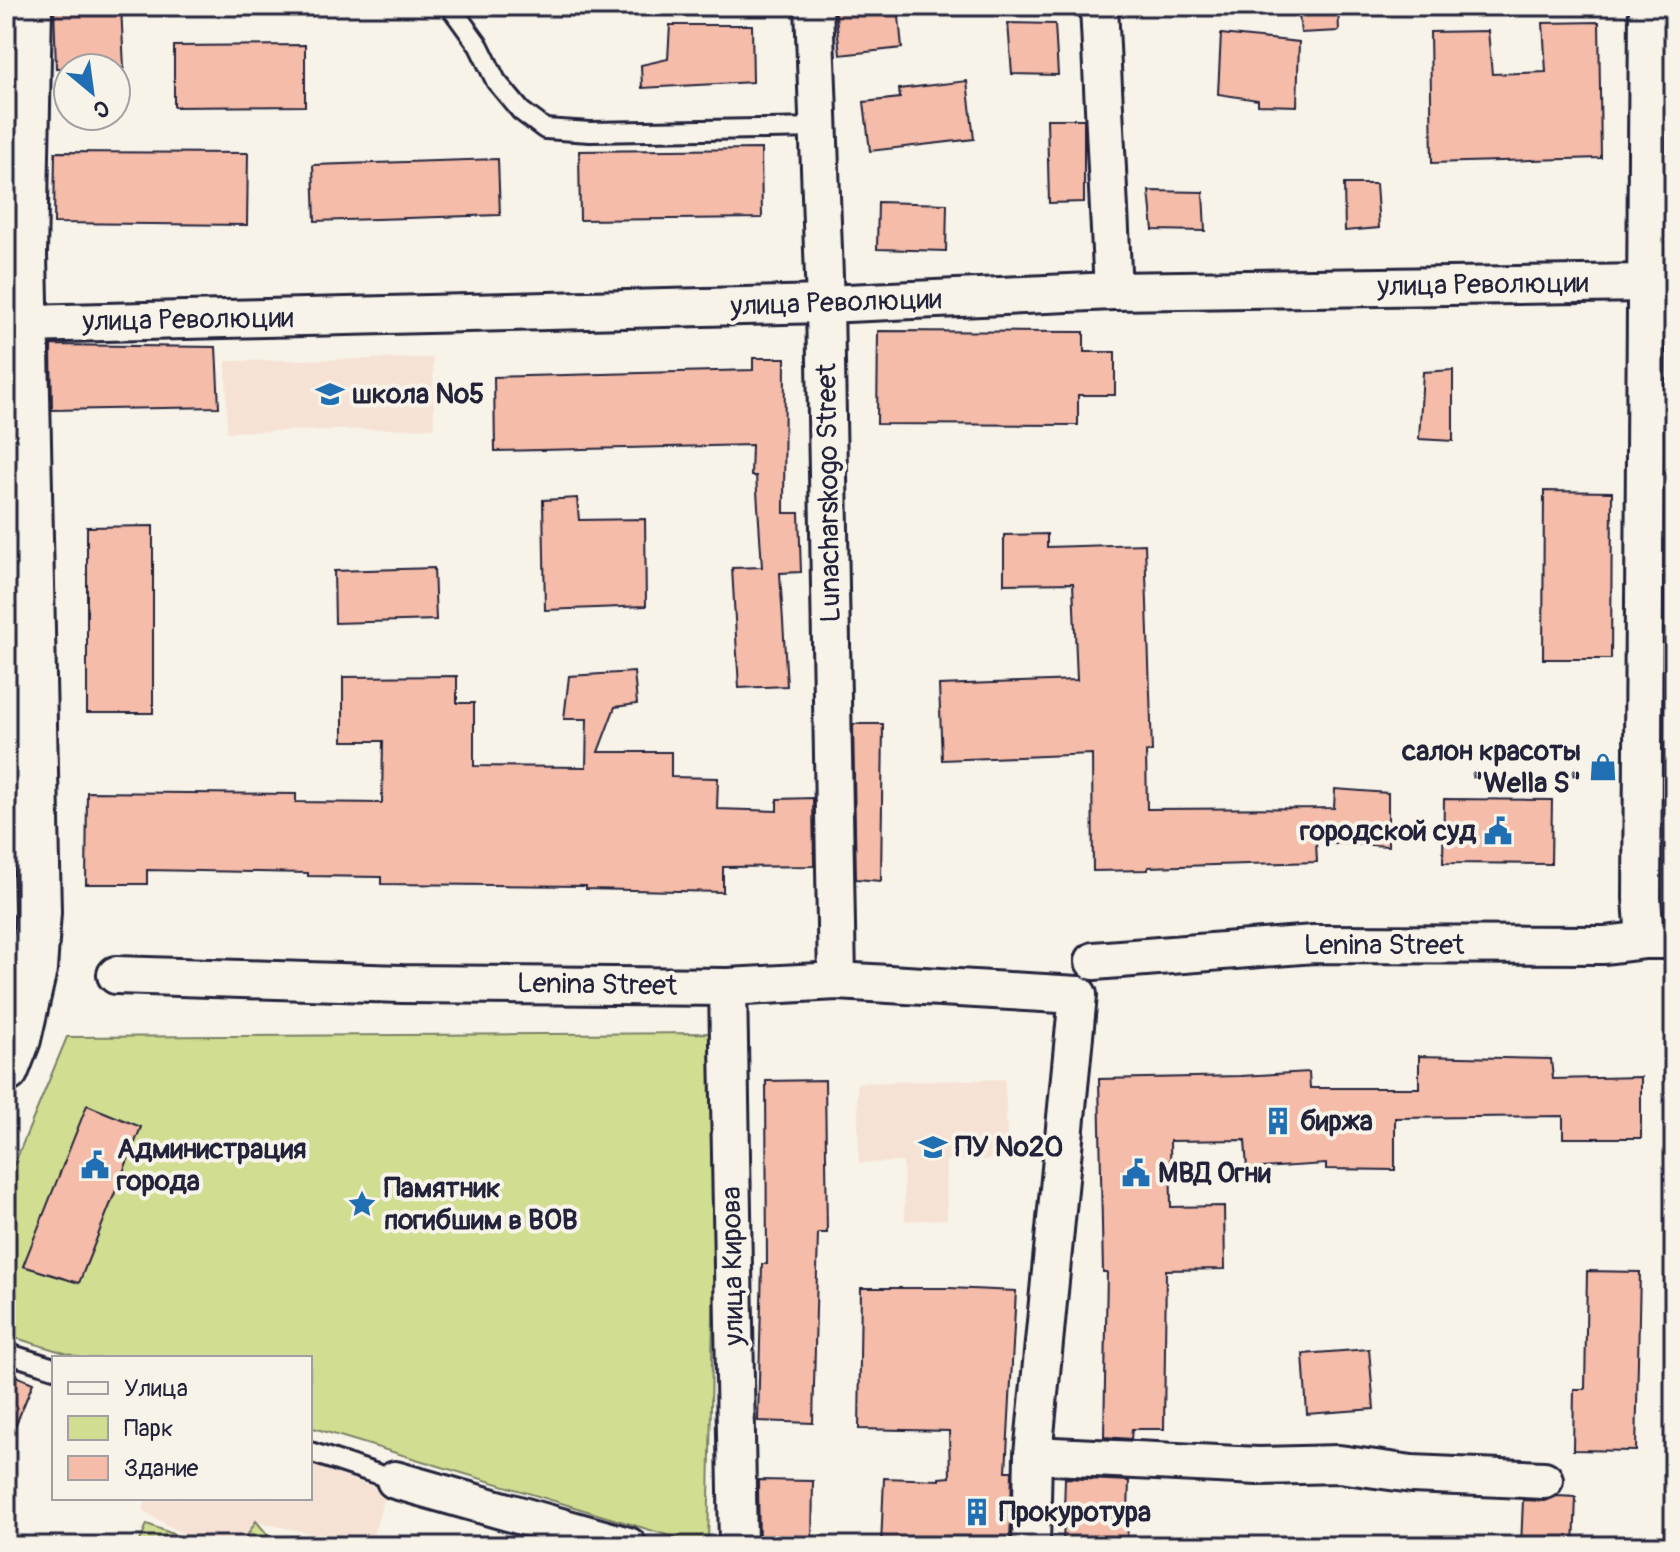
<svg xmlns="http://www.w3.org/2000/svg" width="1680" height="1552" font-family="Pangolin,sans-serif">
	<rect width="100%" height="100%" fill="#f7f3e8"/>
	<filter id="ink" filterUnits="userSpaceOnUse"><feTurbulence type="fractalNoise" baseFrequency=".0125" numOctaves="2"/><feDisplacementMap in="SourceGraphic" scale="16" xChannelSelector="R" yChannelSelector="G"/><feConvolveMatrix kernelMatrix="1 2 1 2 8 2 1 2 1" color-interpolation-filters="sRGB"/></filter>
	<g filter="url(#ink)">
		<g fill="#f6e2d5">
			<polygon points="433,358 434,428 227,432 226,361"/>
			<polygon points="1005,1079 1008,1159 946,1161 947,1219 905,1221 903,1162 859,1163 857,1083"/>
			<polygon points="310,1464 373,1487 384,1499 370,1546 310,1546 312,1534 255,1521 241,1546 204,1546 143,1511 146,1498 310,1498"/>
		</g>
		<g fill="#d1de91" stroke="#7a8066" stroke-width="2">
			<polygon points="719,1033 708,1546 703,1546 310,1427 310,1358 81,1358 6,1335 6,1184 67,1037"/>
			<polygon points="256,1521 277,1546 241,1546"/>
			<polygon points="147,1524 204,1546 138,1546"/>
		</g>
		<g fill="#f4bca9" stroke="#22223b" stroke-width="2">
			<polygon points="54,6 121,6 124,68 56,68"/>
			<polygon points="835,6 898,6 902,48 840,55"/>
			<polygon points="1298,6 1338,6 1339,31 1301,33"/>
			<polygon points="1599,22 1601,158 1432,163 1430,32 1488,31 1492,74 1546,72 1543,23"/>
			<polygon points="1008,23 1055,24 1058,75 1012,74"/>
			<polygon points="670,25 752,25 753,82 642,88 641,65 668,59"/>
			<polygon points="1221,34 1299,42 1297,106 1258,105 1258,100 1218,94"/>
			<polygon points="305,45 305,106 174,107 174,46"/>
			<polygon points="967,81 974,139 870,151 864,102 900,98 899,89"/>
			<polygon points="1047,119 1084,119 1084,202 1049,203"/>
			<polygon points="761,149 762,218 580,220 579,151"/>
			<polygon points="55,152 248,153 247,225 54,223"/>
			<polygon points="498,159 500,215 315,221 313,165"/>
			<polygon points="1344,184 1376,184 1379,228 1345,231"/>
			<polygon points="1149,191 1203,192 1205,231 1153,230"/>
			<polygon points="878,202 947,204 946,251 877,249"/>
			<polygon points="878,331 1084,332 1084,352 1115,352 1115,395 1078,395 1078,425 877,424"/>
			<polygon points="51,345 216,347 219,407 52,410"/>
			<polygon points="753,358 785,358 784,513 799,513 801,572 780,573 787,686 739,688 732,568 762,567 756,476 751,476 752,445 495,451 494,377 753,370"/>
			<polygon points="1453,370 1453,441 1419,439 1423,372"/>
			<polygon points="1544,491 1612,492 1611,659 1543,659"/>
			<polygon points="577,498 579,520 645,519 646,606 545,610 543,500"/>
			<polygon points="153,526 153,713 87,713 87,527"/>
			<polygon points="1047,534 1047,547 1145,544 1152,752 1146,752 1147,809 1334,808 1335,789 1388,793 1388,846 1316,842 1317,862 1148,867 1148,870 1093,871 1092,754 942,760 939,685 1077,680 1073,583 1004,584 1004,535"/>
			<polygon points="434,568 436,620 335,623 334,571"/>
			<polygon points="634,672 637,704 615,707 598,752 671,752 671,777 718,778 717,809 777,811 777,799 813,798 814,866 723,867 723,892 586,889 586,886 381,884 381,877 308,876 308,873 147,870 147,884 86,884 87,792 296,794 296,802 382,803 383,741 343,741 343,677 457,676 457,703 474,703 474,766 586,767 587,719 564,719 569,676"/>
			<polygon points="853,724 883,724 881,881 856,879"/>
			<polygon points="1444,799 1552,800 1551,864 1443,863"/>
			<polygon points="1419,1056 1551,1059 1553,1079 1641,1077 1641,1138 1563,1138 1563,1116 1395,1118 1395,1170 1326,1169 1326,1164 1247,1169 1245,1140 1170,1141 1171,1207 1224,1206 1225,1269 1166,1270 1164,1429 1132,1429 1131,1439 1104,1437 1107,1272 1103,1272 1099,1079 1241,1076 1309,1072 1310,1088 1419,1088"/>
			<polygon points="825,1080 827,1233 818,1233 813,1423 758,1421 762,1264 767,1264 766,1081"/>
			<polygon points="87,1105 141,1127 79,1283 23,1266"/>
			<polygon points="1587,1271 1640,1272 1636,1451 1573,1450 1574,1389 1585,1389"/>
			<polygon points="861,1288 949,1288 1016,1291 1006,1471 1012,1471 1010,1546 881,1545 884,1478 939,1480 939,1478 950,1477 949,1431 859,1429"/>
			<polygon points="1369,1349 1374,1409 1307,1414 1303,1354"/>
			<polygon points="6,1372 33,1383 7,1446 6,1446"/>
			<polygon points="1065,1478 1129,1481 1127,1546 1063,1546"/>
			<polygon points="758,1480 813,1481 812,1546 759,1546"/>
			<polygon points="1557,1496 1576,1497 1574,1546 1521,1546 1523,1500 1544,1501"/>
		</g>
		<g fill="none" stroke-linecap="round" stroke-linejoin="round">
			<defs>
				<g id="service">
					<polyline points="450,6 479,46 496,81 521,111 545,129 590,132 819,128"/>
					<polyline points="6,1353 54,1368"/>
					<polyline points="310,1452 395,1480"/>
				</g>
				<g id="minor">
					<polyline points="814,6 825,304 837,981"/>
					<polyline points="1099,6 1113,291"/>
					<polyline points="25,324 825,304 1113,291 1646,283"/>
					<polyline points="1645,940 1642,898 1648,6"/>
					<polyline points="1094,961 1314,944 1605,945 1645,940 1674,940"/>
					<polyline points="116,975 402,984 728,987 837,981 1078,995 1033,1455 1031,1546"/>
					<polyline points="728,987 738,1546"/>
					<polyline points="1033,1455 1258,1466 1339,1464 1412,1474 1544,1480"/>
					<polyline points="395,1480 628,1546"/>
				</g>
				<polyline id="tertiary" points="6,1070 18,1039 34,969 38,912 24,255 29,6"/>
			</defs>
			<use href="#service" stroke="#22223b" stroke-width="24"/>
			<use href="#minor" stroke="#22223b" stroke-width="42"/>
			<use href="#tertiary" stroke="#22223b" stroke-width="50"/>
			<use href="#service" stroke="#f7f3e8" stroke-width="18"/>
			<use href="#minor" stroke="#f7f3e8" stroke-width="36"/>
			<use href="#tertiary" stroke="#f7f3e8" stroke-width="44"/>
		</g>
	</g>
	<defs>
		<symbol id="school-bare" viewBox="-9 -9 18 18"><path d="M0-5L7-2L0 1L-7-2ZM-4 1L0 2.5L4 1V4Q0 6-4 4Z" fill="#1f6fb2" stroke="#f7f3e8" stroke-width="2.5" paint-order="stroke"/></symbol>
		<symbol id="shop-bare" viewBox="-9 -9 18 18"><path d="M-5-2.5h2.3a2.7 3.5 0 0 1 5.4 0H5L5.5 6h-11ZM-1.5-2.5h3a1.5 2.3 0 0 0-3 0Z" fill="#1f6fb2" stroke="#f7f3e8" stroke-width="2.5" paint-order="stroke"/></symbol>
		<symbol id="civic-bare" viewBox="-9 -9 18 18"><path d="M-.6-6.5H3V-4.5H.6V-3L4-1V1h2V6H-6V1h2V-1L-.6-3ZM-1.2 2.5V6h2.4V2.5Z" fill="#1f6fb2" stroke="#f7f3e8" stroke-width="2.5" paint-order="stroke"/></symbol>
		<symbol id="building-bare" viewBox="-9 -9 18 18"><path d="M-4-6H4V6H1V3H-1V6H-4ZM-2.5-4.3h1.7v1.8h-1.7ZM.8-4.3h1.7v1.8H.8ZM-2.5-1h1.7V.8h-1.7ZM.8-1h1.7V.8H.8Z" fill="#1f6fb2" stroke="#f7f3e8" stroke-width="2.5" paint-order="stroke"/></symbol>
		<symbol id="university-bare" viewBox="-9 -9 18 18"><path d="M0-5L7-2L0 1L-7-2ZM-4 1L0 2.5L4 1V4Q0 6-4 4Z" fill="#1f6fb2" stroke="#f7f3e8" stroke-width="2.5" paint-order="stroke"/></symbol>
		<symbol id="sight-bare" viewBox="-9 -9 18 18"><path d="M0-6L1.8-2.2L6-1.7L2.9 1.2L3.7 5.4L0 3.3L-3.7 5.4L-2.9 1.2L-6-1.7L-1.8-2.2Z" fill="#1f6fb2" stroke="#f7f3e8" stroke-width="2.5" paint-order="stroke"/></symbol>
	</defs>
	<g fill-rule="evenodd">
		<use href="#school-bare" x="310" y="374" width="40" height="40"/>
		<use href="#shop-bare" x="1583" y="747" width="40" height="40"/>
		<use href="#civic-bare" x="1478" y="811" width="40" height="40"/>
		<use href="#building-bare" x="1258" y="1101" width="40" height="40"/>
		<use href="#university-bare" x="913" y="1127" width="40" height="40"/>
		<use href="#civic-bare" x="75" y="1145" width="40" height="40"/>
		<use href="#civic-bare" x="1116" y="1153" width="40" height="40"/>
		<use href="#sight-bare" x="342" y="1184" width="40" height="40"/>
		<use href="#building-bare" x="957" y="1492" width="40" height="40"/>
	</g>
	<g text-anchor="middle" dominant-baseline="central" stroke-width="8" stroke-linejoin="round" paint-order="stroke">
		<g font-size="28" fill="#22223b" stroke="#f7f3e8">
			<text transform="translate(1483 285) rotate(-1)">улица Революции</text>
			<text transform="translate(836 303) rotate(-2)">улица Революции</text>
			<text transform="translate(188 320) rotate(-1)">улица Революции</text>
			<text transform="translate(829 493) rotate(-91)">Lunacharskogo Street</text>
			<text x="1384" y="945">Lenina Street</text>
			<text transform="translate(597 985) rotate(1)">Lenina Street</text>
			<text transform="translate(733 1266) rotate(-91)">улица Кирова</text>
		</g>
		<g font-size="28" font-weight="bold" fill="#22223b" stroke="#f7f3e8" text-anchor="start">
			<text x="352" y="394">школа №5</text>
			<text x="1581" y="751" text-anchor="end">салон красоты<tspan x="1581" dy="32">"Wella S"</tspan></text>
			<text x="1476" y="831" text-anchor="end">городской суд</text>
			<text x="1300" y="1121">биржа</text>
			<text x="955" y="1147">ПУ №20</text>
			<text x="117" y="1149">Администрация<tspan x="117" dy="32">города</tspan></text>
			<text x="1158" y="1173">МВД Огни</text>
			<text x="384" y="1188">Памятник<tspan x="384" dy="32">погибшим в ВОВ</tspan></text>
			<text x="999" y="1512">Прокуротура</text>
		</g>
	</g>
	<rect width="1680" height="1552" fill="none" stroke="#f7f3e8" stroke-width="32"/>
	<rect x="16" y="16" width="1648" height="1520" fill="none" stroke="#22223b" stroke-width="3" filter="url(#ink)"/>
	<rect x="52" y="1356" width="260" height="144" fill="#f7f3e8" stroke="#a29fa3" stroke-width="2"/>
	<rect x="68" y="1382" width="40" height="12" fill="#f7f3e8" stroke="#a29fa3" stroke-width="2"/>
	<text x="124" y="1396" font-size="24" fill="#22223b">Улица</text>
	<rect x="68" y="1416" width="40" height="24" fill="#d1de91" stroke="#a29fa3" stroke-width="2"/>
	<text x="124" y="1436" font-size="24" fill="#22223b">Парк</text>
	<rect x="68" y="1456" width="40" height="24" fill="#f4bca9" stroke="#a29fa3" stroke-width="2"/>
	<text x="124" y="1476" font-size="24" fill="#22223b">Здание</text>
	<g transform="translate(92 92) rotate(151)"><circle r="38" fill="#f7f3e8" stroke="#a29fa3" stroke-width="2"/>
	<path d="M0-6L14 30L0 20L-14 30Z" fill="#1f6fb2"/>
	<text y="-12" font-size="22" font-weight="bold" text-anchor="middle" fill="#22223b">С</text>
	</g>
</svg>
